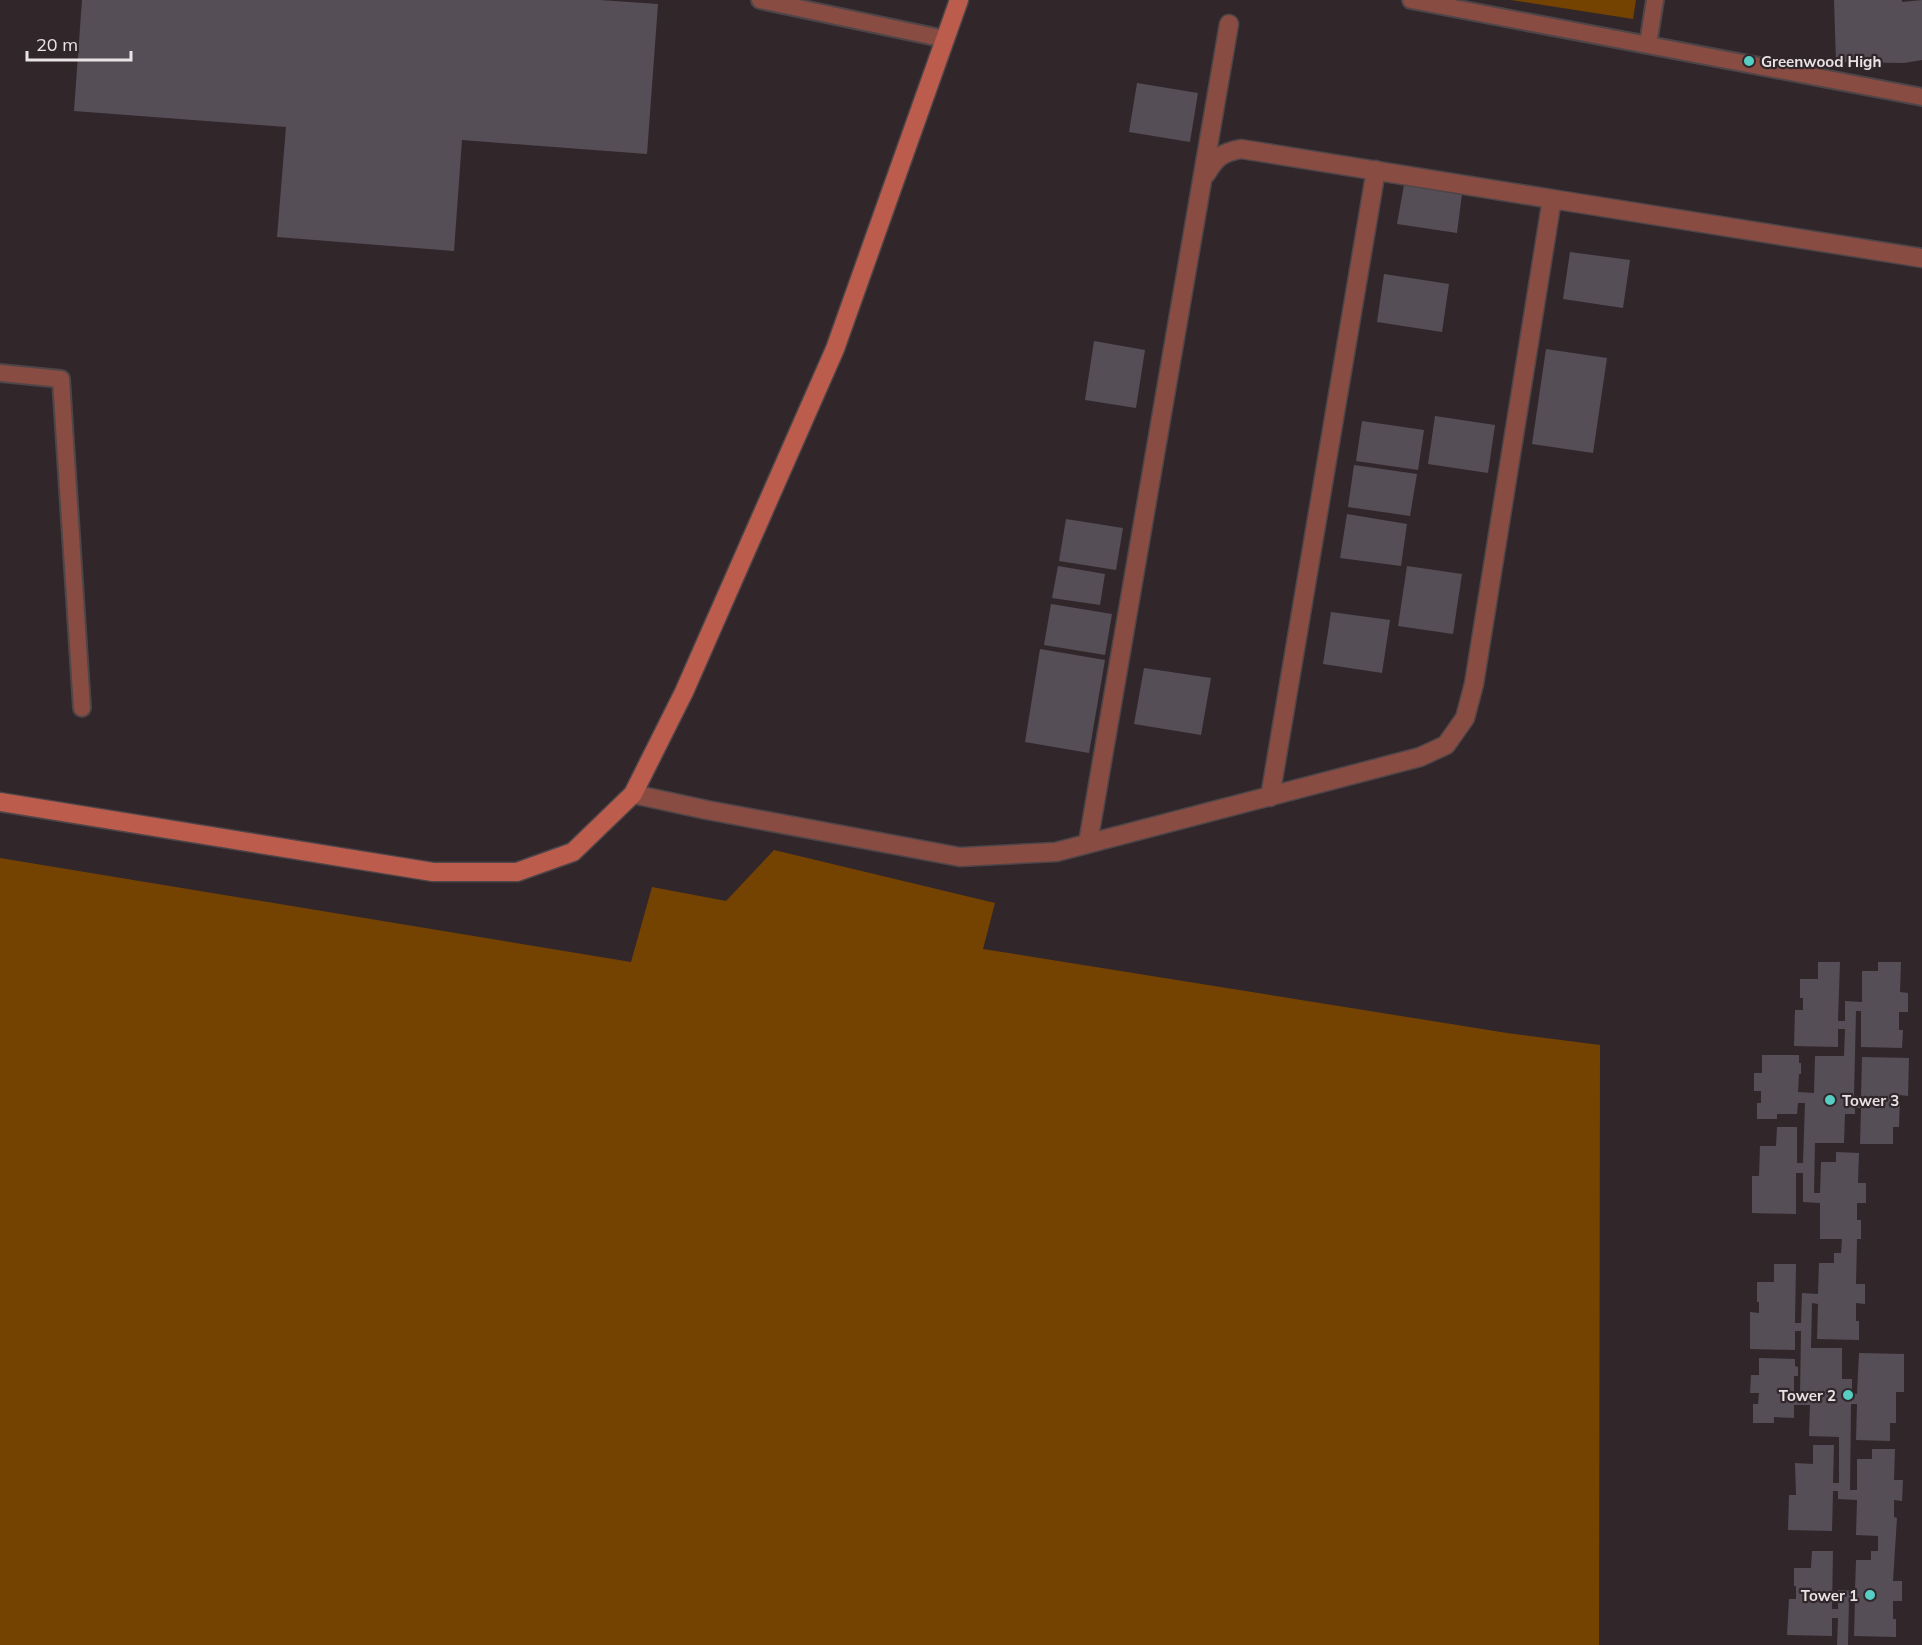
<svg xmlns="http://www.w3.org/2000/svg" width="1922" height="1645" font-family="Mulish,sans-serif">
	<rect width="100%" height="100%" fill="#31272b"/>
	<g fill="#754301">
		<polygon points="1511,0 1636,0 1633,19"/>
		<polygon points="774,850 995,903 983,949 1507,1033 1600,1045 1599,1645 0,1645 0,858 631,962 652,887 726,901"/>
	</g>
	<g fill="#554e56">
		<polygon points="82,0 600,0 658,4 647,154 462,140 454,251 277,237 286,127 74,111"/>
		<polygon points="1834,0 1902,0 1902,2 1922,0 1922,60 1904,63 1836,62"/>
		<polygon points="1137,83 1198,93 1190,142 1129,132"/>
		<polygon points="1404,185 1462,194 1457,233 1397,224"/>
		<polygon points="1570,252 1630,260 1623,308 1563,299"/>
		<polygon points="1384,274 1449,284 1442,332 1377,322"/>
		<polygon points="1094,341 1145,350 1136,408 1085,400"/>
		<polygon points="1546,349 1607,358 1593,453 1532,444"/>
		<polygon points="1435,416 1495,425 1488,473 1428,464"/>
		<polygon points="1362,421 1424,430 1418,470 1356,461"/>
		<polygon points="1354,465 1417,474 1410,516 1348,507"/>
		<polygon points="1347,514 1407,524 1401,566 1340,558"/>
		<polygon points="1066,519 1123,528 1116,570 1059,561"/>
		<polygon points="1058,566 1105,574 1100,605 1052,598"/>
		<polygon points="1407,566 1462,574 1453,634 1398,626"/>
		<polygon points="1051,604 1112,614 1105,655 1044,645"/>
		<polygon points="1331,612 1390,620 1382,673 1323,664"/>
		<polygon points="1040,649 1105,660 1089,753 1025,742"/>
		<polygon points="1144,668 1211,678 1201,735 1134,724"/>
		<polygon points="1818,962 1840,962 1838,1021 1845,1021 1845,1001 1862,1002 1862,971 1878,971 1878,962 1901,962 1900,992 1908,993 1908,1012 1899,1012 1899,1030 1903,1030 1902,1048 1861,1047 1861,1011 1856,1011 1854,1097 1861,1097 1862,1057 1909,1058 1908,1096 1900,1095 1899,1127 1893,1127 1893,1144 1860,1144 1861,1108 1855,1108 1855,1114 1845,1114 1844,1143 1815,1143 1814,1193 1820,1193 1821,1162 1836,1162 1836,1152 1859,1153 1858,1183 1866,1183 1866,1203 1857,1203 1857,1220 1861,1220 1861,1239 1857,1239 1856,1284 1865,1284 1865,1304 1856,1303 1856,1321 1859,1321 1859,1340 1817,1339 1818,1304 1812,1303 1811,1348 1842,1348 1842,1379 1852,1379 1852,1393 1857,1394 1859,1353 1904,1354 1904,1392 1896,1392 1896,1423 1890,1423 1890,1441 1856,1440 1857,1404 1851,1404 1850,1490 1857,1490 1857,1459 1872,1459 1872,1449 1895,1449 1894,1480 1903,1480 1902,1501 1894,1500 1894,1517 1897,1518 1893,1581 1902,1581 1902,1601 1893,1601 1893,1619 1896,1619 1896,1637 1854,1636 1855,1600 1849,1600 1848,1645 1837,1645 1838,1618 1832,1618 1832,1636 1787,1635 1789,1599 1796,1599 1796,1586 1794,1586 1794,1568 1811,1568 1812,1551 1833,1551 1832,1609 1838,1609 1838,1590 1855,1591 1856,1560 1871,1560 1871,1551 1878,1551 1878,1536 1856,1535 1857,1500 1838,1499 1838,1491 1833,1491 1832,1531 1788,1530 1789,1495 1796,1495 1795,1463 1813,1464 1813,1445 1834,1445 1833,1483 1839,1483 1839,1437 1809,1436 1810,1405 1794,1405 1794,1418 1774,1417 1774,1423 1753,1423 1753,1404 1758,1404 1759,1393 1750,1393 1751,1375 1759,1375 1759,1358 1795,1359 1795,1366 1798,1367 1798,1376 1794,1376 1794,1396 1800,1396 1801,1331 1795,1331 1795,1350 1750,1349 1750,1312 1759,1313 1759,1302 1757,1302 1757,1282 1774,1282 1774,1264 1796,1264 1795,1323 1801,1323 1802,1293 1818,1294 1819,1263 1834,1263 1834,1253 1841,1253 1842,1239 1820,1239 1820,1203 1803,1202 1803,1173 1796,1173 1796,1214 1752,1213 1752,1176 1759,1176 1760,1146 1776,1146 1777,1127 1797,1127 1797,1163 1803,1163 1805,1103 1798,1103 1797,1114 1777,1114 1777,1119 1757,1119 1757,1103 1761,1103 1761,1091 1754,1091 1754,1073 1762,1073 1762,1055 1799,1055 1799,1063 1801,1063 1801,1074 1799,1074 1798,1092 1814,1093 1815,1056 1844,1056 1845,1029 1838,1029 1838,1047 1794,1046 1795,1010 1803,1010 1803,998 1800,998 1800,979 1818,979"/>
	</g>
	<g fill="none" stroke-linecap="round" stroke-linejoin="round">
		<defs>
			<g id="lane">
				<polyline points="760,0 945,39"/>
				<polyline points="1411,0 1922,97"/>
				<polyline points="1648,44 1655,0"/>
				<polyline points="0,373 61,379 82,708"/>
			</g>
			<g id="street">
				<path d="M1206 174C1216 157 1221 153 1241 149L1552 199"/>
				<polyline points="633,794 707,810 960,857 1056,852 1420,757 1446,745 1465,718 1474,684 1552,199 1922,258"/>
				<polyline points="1270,797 1376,170"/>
				<polyline points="1088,843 1229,24"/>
			</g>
			<polyline id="secondary" points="0,802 433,872 517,872 573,852 633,794 684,692 835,349 959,0"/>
		</defs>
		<use href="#lane" stroke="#4e4549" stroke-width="20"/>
		<use href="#street" stroke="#4e4549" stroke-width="21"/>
		<use href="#secondary" stroke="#4e4549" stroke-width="21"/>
		<use href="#lane" stroke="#884c42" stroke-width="16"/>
		<use href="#street" stroke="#884c42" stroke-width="18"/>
		<use href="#secondary" stroke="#bb5c4d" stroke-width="18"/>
	</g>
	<g fill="#56cec3" stroke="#31272b" stroke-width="2">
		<circle cx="1749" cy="61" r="6"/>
		<circle cx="1830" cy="1100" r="6"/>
		<circle cx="1848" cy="1395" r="6"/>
		<circle cx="1870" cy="1595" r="6"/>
	</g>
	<g text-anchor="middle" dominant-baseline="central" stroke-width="4.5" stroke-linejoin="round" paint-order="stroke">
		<g font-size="15" font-weight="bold" fill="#e9e3e5" stroke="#31272b" text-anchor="start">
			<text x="1761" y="61">Greenwood High</text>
			<text x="1842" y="1100">Tower 3</text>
			<text x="1836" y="1395" text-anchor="end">Tower 2</text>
			<text x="1858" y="1595" text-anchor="end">Tower 1</text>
		</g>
	</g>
	<path d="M27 51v9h104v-9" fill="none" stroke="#e9e3e5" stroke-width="3"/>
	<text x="36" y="51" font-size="18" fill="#e9e3e5" stroke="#31272b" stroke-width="4.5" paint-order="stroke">20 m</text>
</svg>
